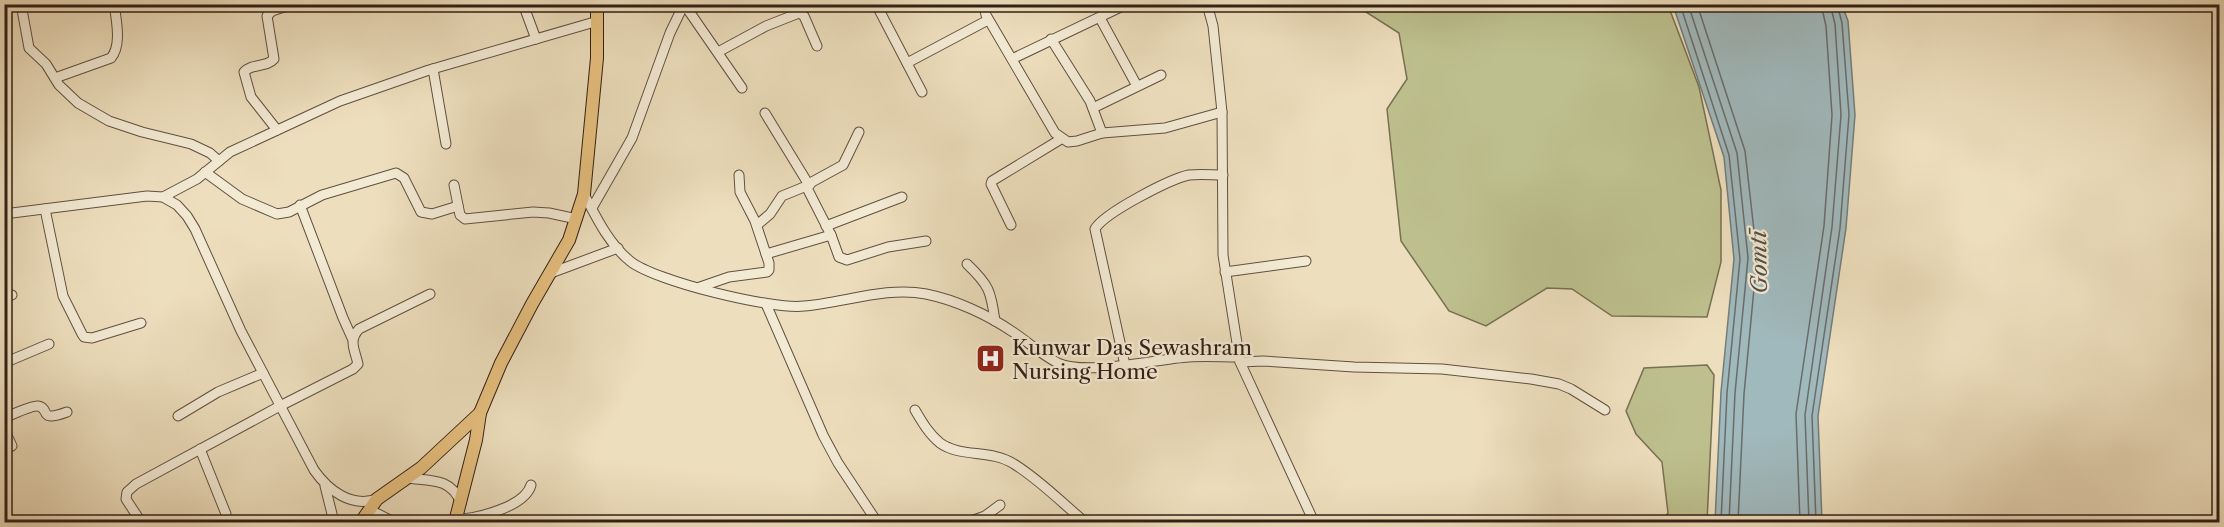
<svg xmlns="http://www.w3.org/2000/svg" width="2224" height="527" font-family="'Libre Caslon Text',serif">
	<rect width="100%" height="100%" fill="#eddebd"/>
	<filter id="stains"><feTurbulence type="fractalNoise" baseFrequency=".00333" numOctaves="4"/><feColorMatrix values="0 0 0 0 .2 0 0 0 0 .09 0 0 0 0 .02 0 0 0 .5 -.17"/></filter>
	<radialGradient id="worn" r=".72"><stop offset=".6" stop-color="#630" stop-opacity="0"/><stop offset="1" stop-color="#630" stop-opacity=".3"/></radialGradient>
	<g fill="#bdc08e" stroke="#787052" stroke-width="1.5">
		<polygon points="1355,5 1668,5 1699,87 1721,190 1721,262 1707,317 1612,316 1572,289 1547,288 1486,326 1449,311 1401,241 1387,109 1407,79 1399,33"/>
		<polygon points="1707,365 1714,375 1707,522 1661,522 1668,513 1662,462 1636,434 1626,411 1644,368"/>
	</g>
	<polygon fill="#a0b9bd" stroke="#747c7a" stroke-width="1.5" points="1673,5 1842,5 1848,21 1855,115 1846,228 1818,416 1822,522 1715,522 1721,392 1734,259 1724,157"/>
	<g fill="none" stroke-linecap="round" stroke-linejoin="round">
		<g stroke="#696c6a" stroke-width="1.5">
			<polyline points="1680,4 1729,155 1740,259 1727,393 1721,522"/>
			<polyline points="1688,4 1737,153 1748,258 1735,393 1729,522"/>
			<polyline points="1697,4 1745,151 1757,257 1744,394 1738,522"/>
			<polyline points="1800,522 1796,414 1824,226 1832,115 1826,26 1821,4"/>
			<polyline points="1809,522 1805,415 1832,227 1841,115 1835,24 1830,4"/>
			<polyline points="1816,522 1812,416 1840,228 1849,115 1842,23 1837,4"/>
		</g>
		<defs>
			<g id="minor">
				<polyline points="21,4 29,48 46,64 59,85 78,103 109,121 142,132 191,144 210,153 219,161"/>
				<polyline points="523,4 536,39"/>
				<polyline points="876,4 922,92"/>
				<polyline points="989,4 985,10 986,15 1055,133 1068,142 1077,141 1102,133 1165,128 1222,112"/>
				<polyline points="1207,4 1213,26 1222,112 1223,255 1240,362 1314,522"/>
				<polyline points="1100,18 1137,86"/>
				<polyline points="1051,39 1090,101 1102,133"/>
				<polyline points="718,52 766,26 799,13 804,16 817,46"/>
				<polyline points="1012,59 1127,4"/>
				<polyline points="907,63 988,20"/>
				<polyline points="433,69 446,144"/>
				<path d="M55 78 111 58C121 46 117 25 115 10"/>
				<polyline points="1093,108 1161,75"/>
				<path d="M277 130 251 97 244 72C252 63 266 68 274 59L267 16 272 11 293 4"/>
				<polyline points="859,132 843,165 812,182 807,188 831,235 839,257 847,260 888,247 926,241"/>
				<polyline points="205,172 242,199 277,214 289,212 322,195 396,173 404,178 421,212 432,214 458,206"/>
				<polyline points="454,185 460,215 465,219 533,212 549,213 577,219"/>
				<path d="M584 194C596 217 609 244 630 261 654 281 773 310 804 306 843 303 887 286 926 294 956 300 988 315 1013 332 1028 342 1042 355 1058 363 1087 376 1156 359 1189 357 1205 356 1222 357 1239 357"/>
				<polyline points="163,197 197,179 230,152 340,101 429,70 598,21"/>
				<polyline points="300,205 343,318 352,338"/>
				<polyline points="592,208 632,138 670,33 684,4 742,88"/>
				<polyline points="45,209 63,296 82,334 84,337 92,338 141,323"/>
				<path d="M4 214 147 196 163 197 177 205 187 216 195 229 241 331 314 470C328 490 351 508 377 499"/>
				<polyline points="757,225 770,214 782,196 809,185 765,113"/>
				<polyline points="1011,225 991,184 992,181 1061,139"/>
				<polyline points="826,226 902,197"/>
				<polyline points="766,254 831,235"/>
				<path d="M967 264C989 285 991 291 995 321"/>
				<polyline points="1225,272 1306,261"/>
				<polyline points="548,274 618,248"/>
				<polyline points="700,287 729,277 767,272 769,270 769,263 755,221 740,192 739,175"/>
				<polyline points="4,297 12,295"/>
				<polyline points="766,304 823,435 838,463 877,522"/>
				<polyline points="1240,362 1263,361 1354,367 1442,369 1531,379 1559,384 1571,389 1605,410"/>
				<polyline points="4,363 49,344"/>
				<path d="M1125 365 1095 229C1104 213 1170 179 1189 175 1200 174 1212 175 1223 175"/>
				<path d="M915 410C922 422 929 434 940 443 961 458 991 449 1014 464 1040 480 1062 503 1085 522"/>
				<polyline points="178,416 218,392 263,373"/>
				<path d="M4 418C11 415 32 405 38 406 51 408 37 423 67 412"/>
				<polyline points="4,429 12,446"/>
				<polyline points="200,449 226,514 225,522"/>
				<path d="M407 478C429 481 451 477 461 503"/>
				<polyline points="325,486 334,522"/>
				<polyline points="370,510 394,522"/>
				<path d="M456 519C476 519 525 507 531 485"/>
				<path d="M141 522 126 499 127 492 136 484 280 406 353 369 358 364C355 350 348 341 359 329L430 294"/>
				<polyline points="968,522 985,516 1000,505"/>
			</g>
			<g id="major">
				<polyline points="361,522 377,499 421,468 480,413"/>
				<polyline points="455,522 476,440 480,413 501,363 532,304 569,240 584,194 597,58 597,4"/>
			</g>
		</defs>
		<use href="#minor" stroke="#615040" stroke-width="11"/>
		<use href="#major" stroke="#322016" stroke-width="14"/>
		<use href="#minor" stroke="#f3ead4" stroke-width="9"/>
		<use href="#major" stroke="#e6bf7e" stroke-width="12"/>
	</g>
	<defs>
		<symbol id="hospital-square" viewBox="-11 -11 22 22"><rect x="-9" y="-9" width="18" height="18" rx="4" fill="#8f2418" stroke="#f3ead4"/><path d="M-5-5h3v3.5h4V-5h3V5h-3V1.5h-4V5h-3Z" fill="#fff"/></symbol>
	</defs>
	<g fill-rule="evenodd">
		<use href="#hospital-square" x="974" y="342" width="33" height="33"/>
	</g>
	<g text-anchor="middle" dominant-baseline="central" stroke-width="4.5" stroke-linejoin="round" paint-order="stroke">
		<g font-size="21" fill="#322016" stroke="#f3ead4" text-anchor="start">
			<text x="1012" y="347">Kunwar Das Sewashram<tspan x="1012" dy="24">Nursing Home</tspan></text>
		</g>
		<g font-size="22" font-style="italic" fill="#534e48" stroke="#f3ead4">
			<text transform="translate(1759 262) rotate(-91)">Gomtī</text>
		</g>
	</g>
	<rect width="2224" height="527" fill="none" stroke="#eddebd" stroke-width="24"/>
	<rect x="6" y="6" width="2212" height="515" fill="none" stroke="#322016" stroke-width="3"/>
	<rect x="12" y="12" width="2200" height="503" fill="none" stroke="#322016" stroke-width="1.5"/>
	<rect width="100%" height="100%" filter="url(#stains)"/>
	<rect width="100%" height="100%" fill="url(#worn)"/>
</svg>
